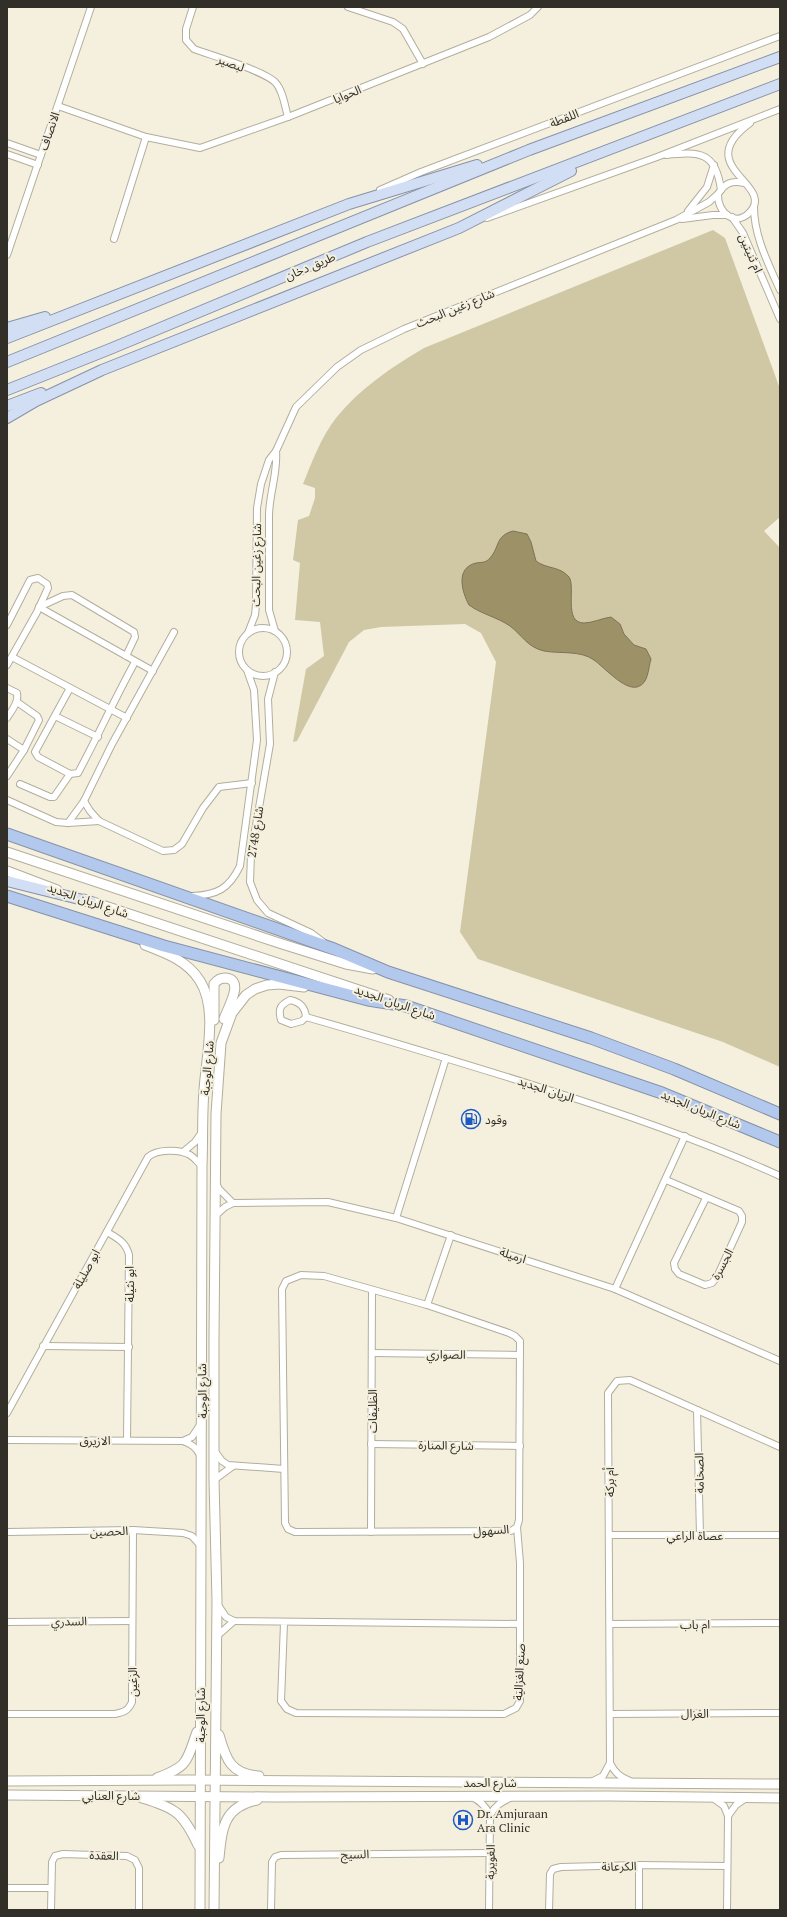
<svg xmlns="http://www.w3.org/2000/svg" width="787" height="1917" font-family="'PT Serif','Noto Sans Arabic',serif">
	<rect width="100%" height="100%" fill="#f5f0de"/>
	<path fill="#d0c7a4" d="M713 230 725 238 780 389V517L764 531 780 548V1067L723 1042 478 959 460 932 496 662 481 633 465 624 381 627 364 630 349 642 297 741 293 742 306 669 324 656 320 622 295 620 300 563 293 560 298 520 309 516 315 498V488L303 484C312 462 321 437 336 418 360 388 392 367 424 348Z"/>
	<path fill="#9d9167" stroke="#7d7454" d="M513 531 527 534 531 542 536 561C546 569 560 566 569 577 576 587 563 623 584 623 592 623 603 618 611 617L620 624 624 634 634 645 646 649 651 659C648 668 649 684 637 687 624 690 605 668 594 660 580 650 560 654 544 651 527 647 522 635 510 626 497 617 481 614 469 605 462 592 455 568 476 563 482 562 486 563 490 558 500 547 495 536 513 531Z"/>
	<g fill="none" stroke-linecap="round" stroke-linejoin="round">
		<defs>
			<g id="street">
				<path d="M193 7 186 29V40L194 49C213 56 262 70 275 82 283 90 285 107 288 117"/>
				<polyline points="348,7 393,22 403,29 423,64"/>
				<polyline points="58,106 146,137 200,148 288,117 489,37 530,15 538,7"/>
				<polyline points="7,143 41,155"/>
				<polyline points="7,154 38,165"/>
				<path d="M666 155C700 151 716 152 721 190"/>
				<path d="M744 183C732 180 725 183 718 194 717 212 735 228 750 212 776 184 690 167 750 123"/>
				<polyline points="380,190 421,172 780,36"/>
				<path d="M754 207C754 236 768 263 780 290"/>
				<polyline points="688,211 707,187 714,165"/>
				<polyline points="732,217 743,233 780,319"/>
				<polyline points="487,218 657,157 780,109"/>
				<polyline points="682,219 713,215 727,215"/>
				<polyline points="114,239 146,137"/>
				<polyline points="7,255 91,7"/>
				<polyline points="39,607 63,596 72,595 134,632 135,637 126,656"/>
				<polyline points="39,607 153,671"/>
				<polyline points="7,625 30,580 38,578 47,584 48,588 37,612 7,665"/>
				<circle cx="263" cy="652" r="24"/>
				<path d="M275 631 269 610V516C269 494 278 473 276 451"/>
				<polyline points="248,633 255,615 256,605 257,508 261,484 269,460 276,451 296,407 337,367 361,350 404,329 676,220 709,202 718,194"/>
				<polyline points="12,657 127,718"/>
				<polyline points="275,672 268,699 270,744 251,854 250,882 257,900 268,913 311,933 323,942"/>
				<path d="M7 688 17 693C19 702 12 710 7 718"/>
				<path d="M70 688 35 752 38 757 70 774 78 773C98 736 115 698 135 662"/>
				<polyline points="55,716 98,737"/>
				<polyline points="7,739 24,750 39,720 37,716 17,702"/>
				<polyline points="7,776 24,750"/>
				<polyline points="20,784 50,797 54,797 70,774"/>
				<polyline points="7,800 56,822 68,823 99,821"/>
				<polyline points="84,801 90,811 99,821 163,851 174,850 182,844 203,808 219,787 252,783"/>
				<polyline points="68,823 84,801 112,744 174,632"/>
				<path d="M192 896C217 895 229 889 240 866L257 740 254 690 247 670"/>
				<path d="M290 1000C300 1002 305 1007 306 1017L302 1021 291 1024 281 1020C278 1009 280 1005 290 1000Z"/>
				<path d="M306 1017C383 1039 459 1062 536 1086 619 1112 701 1140 780 1176"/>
				<polyline points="183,1152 195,1142 202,1132"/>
				<polyline points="666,1180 739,1211 742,1216 742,1222 717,1277 712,1283 705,1285 679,1274 675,1269 674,1263 706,1198"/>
				<polyline points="216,1183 219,1189 233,1203"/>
				<polyline points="215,1216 225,1207 233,1203 328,1202 396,1218 615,1289 780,1361"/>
				<polyline points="396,1218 446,1058"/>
				<path d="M107 1232C117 1238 126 1242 129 1255L127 1440"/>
				<polyline points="615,1289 685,1136"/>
				<polyline points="427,1305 451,1235"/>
				<polyline points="43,1346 129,1347"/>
				<polyline points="372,1353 520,1355"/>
				<polyline points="697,1410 700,1535"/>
				<path d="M7 1413 148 1157C157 1149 180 1149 190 1155 195 1158 198 1163 202 1166"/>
				<path d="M7 1440 183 1441C191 1444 196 1447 200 1455"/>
				<polyline points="183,1441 192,1437 200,1425"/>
				<polyline points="371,1444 520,1446"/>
				<polyline points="214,1450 222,1461 228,1465 284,1469"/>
				<polyline points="214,1480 233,1466"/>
				<polyline points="517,1527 511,1531 295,1532 288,1529 285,1523 282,1289 286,1281 301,1275 324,1276 427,1305 509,1333 515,1336 520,1341 519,1520 517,1527 520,1563 520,1624"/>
				<polyline points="7,1532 133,1530 183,1533 192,1536 200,1545"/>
				<polyline points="371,1532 372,1290"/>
				<polyline points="609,1535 780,1535"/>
				<polyline points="218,1605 226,1617 234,1621 520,1624 520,1701 516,1708 504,1714 296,1713 287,1709 281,1701 284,1623"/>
				<polyline points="7,1622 132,1621"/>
				<polyline points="610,1624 780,1623"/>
				<polyline points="217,1636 234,1621"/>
				<path d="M7 1714H115C124 1712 128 1711 132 1702L133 1530"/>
				<polyline points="610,1714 780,1713"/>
				<path d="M610 1763C615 1773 620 1777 630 1781"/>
				<polyline points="591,1782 603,1776 610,1763 608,1393 617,1381 630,1380 780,1447"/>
				<path d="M472 1797C481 1801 486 1807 490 1815"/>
				<polyline points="713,1798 724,1806 728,1816 727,1910"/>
				<polyline points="728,1816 736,1805 746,1798"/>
				<polyline points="7,1888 51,1888"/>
				<polyline points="51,1910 52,1862 55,1856 63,1854 127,1856 135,1860 139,1868 139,1910"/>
				<polyline points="271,1910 272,1862 275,1857 281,1855 490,1853"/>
				<path d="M489 1910 490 1815C495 1806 501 1802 510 1798"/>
				<polyline points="549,1910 550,1874 553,1869 561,1867 639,1865 727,1866"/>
				<polyline points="639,1910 639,1865"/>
			</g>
			<g id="secondary">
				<polyline points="7,852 279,943 346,964 373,969"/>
				<polyline points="7,871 57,890"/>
				<polyline points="84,899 389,1000"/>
				<path d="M145 945C166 953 188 961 200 981 218 1009 206 1058 204 1090 202 1115 203 1141 202 1166L200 1910"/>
				<path d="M214 1020V984C217 980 220 978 225 978 246 979 227 1009 224 1019"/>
				<path d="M219 1735C226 1760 231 1774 259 1776"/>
				<path d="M157 1778C189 1766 186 1762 197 1732"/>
				<polyline points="7,1781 190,1780 780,1784"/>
				<polyline points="7,1795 272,1797 609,1796 780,1798"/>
				<path d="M142 1798C176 1808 183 1813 198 1845"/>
				<path d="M219 1858C222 1829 223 1807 257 1800"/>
				<polyline points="214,1910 217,1601 214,1480 214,1339 216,1114 221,1043 232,1013 246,995 255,989 267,985 279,984 304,987"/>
			</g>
			<g id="primary">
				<polyline points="7,328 45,317"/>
				<polyline points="7,338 349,204 477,165"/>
				<polyline points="7,362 529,150 780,57"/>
				<polyline points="7,390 110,349 367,242 780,84"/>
				<polyline points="7,406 41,393"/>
				<polyline points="7,418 36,401 102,370 459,228 571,171"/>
				<polyline points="7,881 91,902"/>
			</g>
			<g id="highway">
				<polyline points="7,834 334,949 388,972 591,1038 674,1069 780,1114"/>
				<polyline points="7,896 164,946 368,1000 406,1006 662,1093 780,1142"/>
			</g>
		</defs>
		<use href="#street" stroke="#b2ae9d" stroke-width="8"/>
		<use href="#secondary" stroke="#b2ae9d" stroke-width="11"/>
		<use href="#primary" stroke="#8692a8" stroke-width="12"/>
		<use href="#highway" stroke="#8692a8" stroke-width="13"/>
		<use href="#street" stroke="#fff" stroke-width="6"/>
		<use href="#secondary" stroke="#fff" stroke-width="9"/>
		<use href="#primary" stroke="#d1def4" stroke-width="10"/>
		<use href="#highway" stroke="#b3c8ed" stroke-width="11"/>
	</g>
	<defs>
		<symbol id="fuel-ring" viewBox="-11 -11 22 22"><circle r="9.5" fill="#f5f0de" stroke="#1d59c5" stroke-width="1.5"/><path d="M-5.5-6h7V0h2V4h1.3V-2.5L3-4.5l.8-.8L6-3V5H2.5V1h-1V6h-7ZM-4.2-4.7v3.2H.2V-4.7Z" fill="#1d59c5"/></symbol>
		<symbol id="hospital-ring" viewBox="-11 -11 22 22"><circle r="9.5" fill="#f5f0de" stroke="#1d59c5" stroke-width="1.5"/><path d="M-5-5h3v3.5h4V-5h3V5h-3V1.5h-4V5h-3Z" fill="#1d59c5"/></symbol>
	</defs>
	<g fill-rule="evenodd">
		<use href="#fuel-ring" x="460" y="1108" width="22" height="22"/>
		<use href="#hospital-ring" x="452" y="1809" width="22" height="22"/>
	</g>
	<g text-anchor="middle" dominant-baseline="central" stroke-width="4" stroke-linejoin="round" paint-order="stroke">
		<g font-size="12" fill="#312f28" stroke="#f5f0de">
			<text transform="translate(231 63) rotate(20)">لبصير</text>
			<text transform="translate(347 94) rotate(-22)">الحوايا</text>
			<text transform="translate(564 118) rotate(-21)">اللقطة</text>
			<text transform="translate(49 131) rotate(-71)">الانصاف</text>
			<text transform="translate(751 253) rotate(66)">ام ثنيتين</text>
			<text transform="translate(310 266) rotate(-23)">طريق دخان</text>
			<text transform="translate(455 308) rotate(-22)">شارع زغين البحث</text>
			<text transform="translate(256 565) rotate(-89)">شارع زغين البحث</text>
			<text transform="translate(255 832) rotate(-81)">شارع 2748</text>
			<text transform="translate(88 900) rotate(19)">شارع الريان الجديد</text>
			<text transform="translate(395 1002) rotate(19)">شارع الريان الجديد</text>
			<text transform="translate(207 1068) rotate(-85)">شارع الوجبة</text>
			<text transform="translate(546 1089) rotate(18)">الريان الجديد</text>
			<text transform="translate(701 1109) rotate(22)">شارع الريان الجديد</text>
			<text transform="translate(513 1255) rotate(18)">ارميلة</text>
			<text transform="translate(722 1264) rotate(-62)">الجسرة</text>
			<text transform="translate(86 1269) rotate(-61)">ابو صليلة</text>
			<text transform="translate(129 1284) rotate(-90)">ابو نثيلة</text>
			<text transform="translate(446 1354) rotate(1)">الصواري</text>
			<text transform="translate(202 1391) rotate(-91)">شارع الوجبة</text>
			<text transform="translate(372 1411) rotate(-90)">الظليفات</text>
			<text x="95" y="1440">الازيرق</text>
			<text transform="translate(446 1445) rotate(1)">شارع المنارة</text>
			<text transform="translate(699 1473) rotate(-91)">الصخامة</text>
			<text transform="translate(609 1482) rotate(-90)">أم بركة</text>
			<text transform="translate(491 1530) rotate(-4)">السهول</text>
			<text transform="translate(109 1531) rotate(-2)">الحصين</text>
			<text x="695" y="1535">عصاة الراعي</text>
			<text transform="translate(69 1621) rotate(-1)">السدري</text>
			<text x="695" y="1624">ام باب</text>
			<text transform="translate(519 1672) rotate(-87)">صنع الغزالية</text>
			<text transform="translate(132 1682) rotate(-90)">الزغين</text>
			<text x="695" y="1713">الغزال</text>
			<text transform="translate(200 1715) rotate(-90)">شارع الوجبة</text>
			<text x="490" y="1782">شارع الحمد</text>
			<text x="111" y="1795">شارع العنابي</text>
			<text transform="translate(355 1854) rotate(-1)">السيج</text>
			<text transform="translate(104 1855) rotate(2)">العقدة</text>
			<text transform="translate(490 1862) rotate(-89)">الغويرية</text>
			<text transform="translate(619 1866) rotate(-1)">الكرعانة</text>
		</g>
		<g font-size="12" fill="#312f28" stroke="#f5f0de" text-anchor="start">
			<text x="485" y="1119">وقود</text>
			<text x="477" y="1813">Dr. Amjuraan<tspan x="477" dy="14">Ara Clinic</tspan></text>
		</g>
	</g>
	<rect width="787" height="1917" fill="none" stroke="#312f28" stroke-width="16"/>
</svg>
